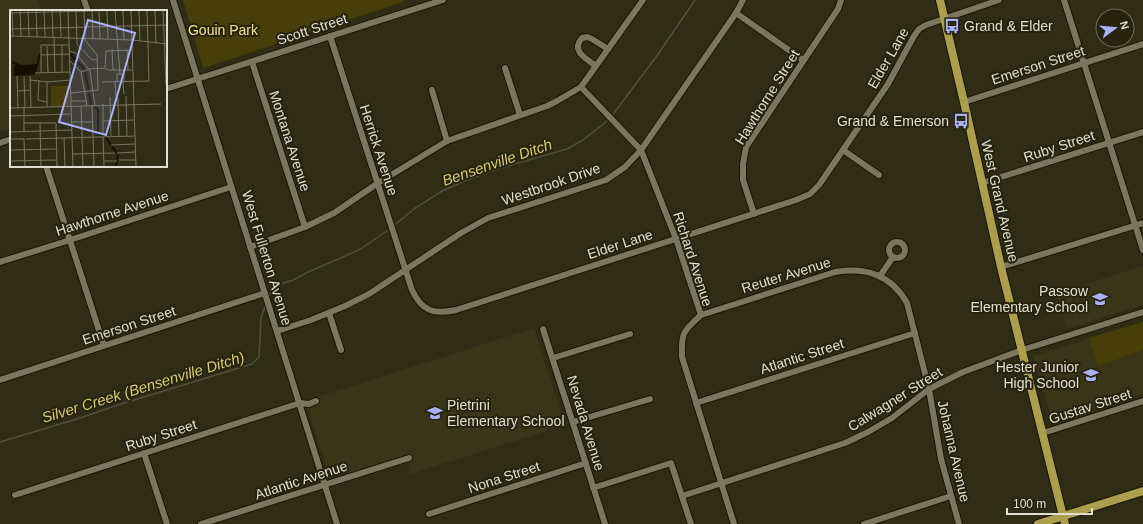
<svg xmlns="http://www.w3.org/2000/svg" width="1143" height="524" font-family="Arial,sans-serif">
	<rect width="100%" height="100%" fill="#302d17"/>
	<g fill="#3a3518">
		<polygon points="0,0 38,0 41,11 11,11 11,128 0,131"/>
		<polygon points="1143,266 1143,305 1067,329 1056,293"/>
		<polygon points="1143,322 1143,394 1053,422 1033,356"/>
		<polygon points="534,328 565,425 411,474 408,463 333,487 305,401"/>
	</g>
	<g fill="#473e09">
		<polygon points="183,0 403,0 403,2 203,68"/>
		<polygon points="1143,322 1143,350 1098,366 1089,338"/>
	</g>
	<g fill="none" stroke-linecap="round" stroke-linejoin="round">
		<g stroke="#524f40" stroke-width="1.5">
			<polyline points="614,113 656,57 695,0"/>
			<polyline points="396,224 414,209 442,191 460,183 491,171 567,149 583,140 607,121"/>
			<polyline points="269,297 271,291 275,286 293,280 308,272 359,250 387,231"/>
			<polyline points="0,442 77,419 121,404 252,364 259,357 261,318 266,304"/>
		</g>
		<defs>
			<g id="minor">
				<polyline points="84,0 88,11"/>
				<polyline points="173,0 337,524"/>
				<polyline points="1064,0 1143,250"/>
				<polyline points="736,13 803,60"/>
				<path d="M330 36 412 290C422 311 433 315 456 310L796 200 810 194 819 185 888 84 914 36 919 29 926 25 999 0"/>
				<polyline points="252,62 305,227"/>
				<path d="M596 66C587 59 570 51 582 38L587 37 592 39 608 49"/>
				<polyline points="505,68 520,115"/>
				<polyline points="581,87 641,150 676,239 701,315"/>
				<polyline points="166,89 443,0"/>
				<polyline points="432,90 447,141"/>
				<polyline points="964,102 1143,44"/>
				<polyline points="0,143 11,139"/>
				<polyline points="843,150 879,175"/>
				<polyline points="46,166 104,346"/>
				<polyline points="982,183 1143,132"/>
				<polyline points="754,214 743,180 743,164 746,147 838,9 841,0"/>
				<circle cx="897" cy="250" r="8"/>
				<polyline points="250,247 305,227 334,213 378,183 447,141 547,106 557,101 581,87 643,0"/>
				<polyline points="0,262 70,240 231,187"/>
				<polyline points="1001,267 1143,223"/>
				<polyline points="880,276 893,257"/>
				<polyline points="329,313 341,350"/>
				<polyline points="543,329 605,524"/>
				<polyline points="277,331 311,320 345,306 369,294 461,233 488,218 606,180 625,167 641,150 736,13 743,0"/>
				<polyline points="553,358 630,334"/>
				<polyline points="0,380 265,293"/>
				<polyline points="696,403 915,333"/>
				<polyline points="573,422 650,399"/>
				<polyline points="1043,433 1143,401"/>
				<polyline points="144,453 167,524"/>
				<polyline points="593,488 671,463 691,524"/>
				<polyline points="15,495 300,403 309,404 316,401"/>
				<polyline points="682,496 845,443 868,432 892,418 929,389 963,372 1022,350 1143,312"/>
				<polyline points="429,514 586,463"/>
				<polyline points="201,524 409,458"/>
				<path d="M734 524 682 357C681 333 683 331 701 315L835 272C867 267 891 275 907 303L929 389 941 459 959 524"/>
				<polyline points="864,524 951,496"/>
			</g>
			<g id="major">
				<polyline points="940,0 964,102 1001,267 1065,524"/>
				<polyline points="1038,524 1143,491"/>
			</g>
		</defs>
		<use href="#minor" stroke="#181502" stroke-width="8"/>
		<use href="#major" stroke="#181502" stroke-width="10"/>
		<use href="#minor" stroke="#7b775f" stroke-width="6"/>
		<use href="#major" stroke="#ac9e4c" stroke-width="8"/>
	</g>
	<defs>
		<symbol id="bus-bare" viewBox="-9 -9 18 18"><path d="M-5-6H5V4H4V6H2V4H-2V6H-4V4H-5ZM-3.5-4V0h7V-4ZM-3.5 1.2v1.5H-2V1.2ZM2 1.2v1.5H3.5V1.2Z" fill="#a9b0fc" stroke="#26230e" stroke-width="2.5" paint-order="stroke"/></symbol>
		<symbol id="school-bare" viewBox="-9 -9 18 18"><path d="M0-5L7-2L0 1L-7-2ZM-4 1L0 2.5L4 1V4Q0 6-4 4Z" fill="#a9b0fc" stroke="#26230e" stroke-width="2.5" paint-order="stroke"/></symbol>
	</defs>
	<g fill-rule="evenodd">
		<use href="#bus-bare" x="941" y="15" width="22" height="22"/>
		<use href="#bus-bare" x="950" y="110" width="22" height="22"/>
		<use href="#school-bare" x="1089" y="288" width="22" height="22"/>
		<use href="#school-bare" x="1080" y="364" width="22" height="22"/>
		<use href="#school-bare" x="424" y="402" width="22" height="22"/>
	</g>
	<g text-anchor="middle" dominant-baseline="central" stroke-width="4" stroke-linejoin="round" paint-order="stroke">
		<g font-size="14" fill="#e1dfd2" stroke="#26230e" text-anchor="end">
			<text x="964" y="26" text-anchor="start">Grand &amp; Elder</text>
			<text x="949" y="121">Grand &amp; Emerson</text>
			<text x="1088" y="291">Passow<tspan x="1088" dy="16">Elementary School</tspan></text>
			<text x="1079" y="367">Hester Junior<tspan x="1079" dy="16">High School</tspan></text>
			<text x="447" y="405" text-anchor="start">Pietrini<tspan x="447" dy="16">Elementary School</tspan></text>
		</g>
		<g font-size="14" fill="#e1dfd2" stroke="#26230e">
			<text transform="translate(312 29) rotate(-18)">Scott Street</text>
			<text transform="translate(888 58) rotate(-60)">Elder Lane</text>
			<text transform="translate(1038 65) rotate(-18)">Emerson Street</text>
			<text transform="translate(767 97) rotate(-58)">Hawthorne Street</text>
			<text transform="translate(290 141) rotate(72)">Montana Avenue</text>
			<text transform="translate(1059 146) rotate(-18)">Ruby Street</text>
			<text transform="translate(379 150) rotate(72)">Herrick Avenue</text>
			<text transform="translate(551 184) rotate(-19)">Westbrook Drive</text>
			<text transform="translate(1000 201) rotate(77)">West Grand Avenue</text>
			<text transform="translate(112 213) rotate(-18)">Hawthorne Avenue</text>
			<text transform="translate(620 244) rotate(-18)">Elder Lane</text>
			<text transform="translate(267 258) rotate(73)">West Fullerton Avenue</text>
			<text transform="translate(693 259) rotate(72)">Richard Avenue</text>
			<text transform="translate(786 275) rotate(-17)">Reuter Avenue</text>
			<text transform="translate(129 325) rotate(-18)">Emerson Street</text>
			<text transform="translate(802 356) rotate(-18)">Atlantic Street</text>
			<text transform="translate(895 399) rotate(-32)">Calwagner Street</text>
			<text transform="translate(1090 406) rotate(-18)">Gustav Street</text>
			<text transform="translate(586 423) rotate(73)">Nevada Avenue</text>
			<text transform="translate(161 435) rotate(-18)">Ruby Street</text>
			<text transform="translate(954 451) rotate(77)">Johanna Avenue</text>
			<text transform="translate(504 477) rotate(-18)">Nona Street</text>
			<text transform="translate(301 480) rotate(-18)">Atlantic Avenue</text>
		</g>
		<g font-size="14" fill="#f4e48a" stroke="#26230e">
			<text x="223" y="30">Gouin Park</text>
		</g>
		<g font-size="15" font-style="italic" fill="#d8c86e" stroke="#26230e">
			<text transform="translate(497 162) rotate(-19)">Bensenville Ditch</text>
			<text transform="translate(143 387) rotate(-17)">Silver Creek (Bensenville Ditch)</text>
		</g>
	</g>
	<g transform="translate(10 10)">
		<rect width="157" height="157" fill="#302d17"/>
		<path d="M41 76H59L60 96H41Z" fill="#473e09"/>
		<path d="M4 55 27 56V61L24 65 3 66Z" fill="#151102"/>
		<path fill="none" stroke="#151102" stroke-width="2" d="M60 44 75 60M2 52 12 56 27 55 30 44M75 62 79 82M79 83 81 95M84 97 88 99V124L95 126 108 145 106 157"/>
		<path fill="none" stroke="#777462" stroke-width="1" d="M2 0 3 26M10 0 11 26M18 0 19 26M26 0 27 27M34 0 35 27M42 0 43 27M50 0 51 27M58 0 63 157M66 0 67 34 81 49 87 50M82 0 83 29M89 0 90 29M97 0 98 29M105 0 110 64M113 0 114 30M121 0 126 157M129 0 130 31M145 0 146 33M153 0 156 75M0 3 120 0M0 19 157 15M0 26 122 30 157 34M44 27 45 62M52 35V62M37 36 38 62M102 39 103 60M117 40 118 60M59 41 66 43 80 61 85 96M96 41 122 40M31 45 59 44M60 51 71 62 77 96M95 57 96 41M95 58 98 60H122M71 62 79 59 95 58M25 63 60 62M31 63V35H59M7 66 8 98M14 66 15 98M20 66 21 98M20 70 37 72 60 70M29 70 28 90 37 92M113 71 114 84M37 72V97M92 72 139 71 137 0M105 72 106 87M107 72V64H114V71M8 81 21 80M61 83 88 80 87 45 75 30 74 1M116 86 117 126M100 87 101 126M108 88 109 126M61 91H77M93 94V123M71 96 73 157M82 96 84 157M0 98 151 94M14 98V121M0 106 61 104M93 111 124 110M62 112H82M14 113H46L47 157M30 113 31 157M0 122 62 120M93 127 94 157M54 128 55 157M0 129H14L15 157M16 129 125 126M101 135 125 134M0 140 46 139M107 143 125 142M63 144 105 143M109 150H126M0 151 47 150M94 151H107"/>
		<path fill="#a9b0fc" fill-opacity="0.15" stroke="#a9b0fc" stroke-width="2" d="M78 10 125 23 96 125 49 112Z"/>
		<rect width="157" height="157" fill="none" stroke="#e1dfd2" stroke-width="2"/>
	</g>
	<g transform="translate(1115 28) rotate(74)"><circle r="19" fill="#26230e" stroke="#716e5c"/>
	<path d="M0-3L7 15L0 10L-7 15Z" fill="#a9b0fc"/>
	<text y="-6" font-size="11" font-weight="bold" text-anchor="middle" fill="#e1dfd2">N</text>
	</g>
	<path d="M1007 508v6h85v-6" fill="none" stroke="#e1dfd2" stroke-width="2"/>
	<text x="1013" y="508" font-size="12" fill="#e1dfd2" stroke="#26230e" stroke-width="3" paint-order="stroke">100 m</text>
</svg>
